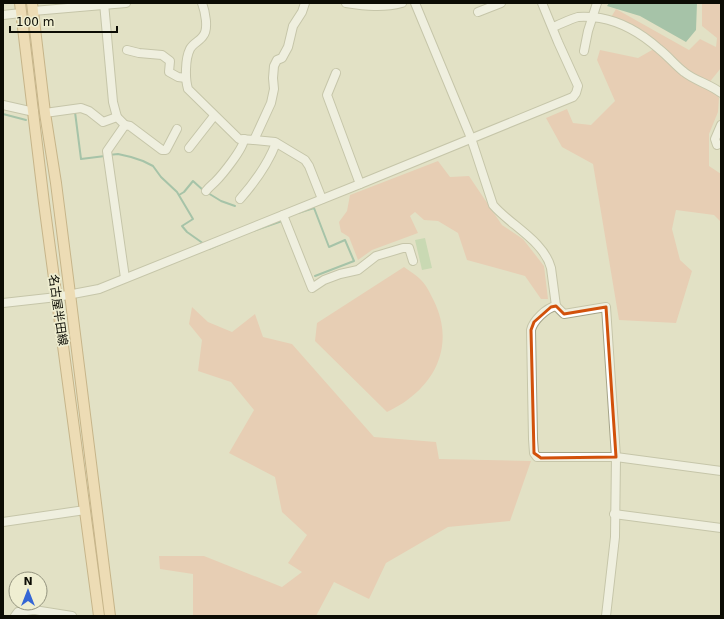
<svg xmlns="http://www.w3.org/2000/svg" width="724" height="619" font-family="'DejaVu Sans','Noto Sans JP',sans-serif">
	<rect width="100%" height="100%" fill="#e2e1c5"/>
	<g fill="#edb6a1">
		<polygon points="702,3 721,3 721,68 708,84 719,98 718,112 709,134 709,166 721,174 721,222 714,215 676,210 672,229 680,260 692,271 676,323 619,320 593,164 562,147 546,118 567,109 573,123 591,125 615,101 597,60 600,50 638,58 659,46 610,19 616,9 689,50 700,39 716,47 717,38 702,26"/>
		<polygon points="438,161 450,177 469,176 502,225 523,239 544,266 548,299 541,299 525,276 467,260 458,233 438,221 424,220 415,212 410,216 418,233 372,250 358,260 349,237 341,232 339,222 347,211 350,195"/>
		<path d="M404 267C409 271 415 274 419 278 426 284 430 293 434 301 457 349 432 391 387 412L315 341 317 323Z"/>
		<polygon points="192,307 208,322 232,332 255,314 263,337 292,344 374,437 436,442 439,459 531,461 510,521 448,527 386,563 369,599 334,582 316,616 193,616 193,574 160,569 159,556 204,556 282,587 302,572 288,563 307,535 282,512 275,477 229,453 254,410 231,382 198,371 202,340 189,324"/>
	</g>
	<polygon fill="#5e9e86" points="609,3 697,3 696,30 686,42 640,16 607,6"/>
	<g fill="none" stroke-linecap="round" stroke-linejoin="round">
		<g stroke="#5e9e86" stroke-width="2">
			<polyline points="75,112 81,159 105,156"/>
			<polyline points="3,114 26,120"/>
			<polyline points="109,155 118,154 131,157 143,161 153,166 161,177 177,192 193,219 182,226 187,232 204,244"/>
			<polyline points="208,193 221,201 235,206"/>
			<polyline points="179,195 184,192 193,181 204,191"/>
			<polyline points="298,213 314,208 329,247 345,240 354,261 315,276"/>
			<polyline points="253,231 282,221"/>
			<polyline points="207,247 209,249 230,240"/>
		</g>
	</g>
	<polygon fill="#abce9e" points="425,238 432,268 422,270 415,240"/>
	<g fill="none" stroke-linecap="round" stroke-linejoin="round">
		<defs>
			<g id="minor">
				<polyline points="104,3 113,102 117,117"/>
				<path d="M202 3C205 11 209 29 203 36 200 41 193 43 190 49 185 59 185 79 188 89L239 139 254 140 271 103 274 89 273 78 274 66 277 60 282 58 288 47 293 26 302 12 305 3"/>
				<path d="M346 3C366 6 383 8 402 3"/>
				<path d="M415 3 471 138 493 205C510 225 544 241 551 268L556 306 564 314 606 307 616 457 615 537 606 616"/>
				<polyline points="33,11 126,3"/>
				<polyline points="478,12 501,3"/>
				<polyline points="3,15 21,13"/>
				<path d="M553 27C561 24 570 19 578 17 585 16 593 17 600 18 623 22 642 34 659 49 668 56 675 65 684 72 695 81 710 84 721 93"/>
				<polyline points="127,50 139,53 162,55 170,61 169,72 178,77 186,78"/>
				<polyline points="584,51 588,31 597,3"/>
				<polyline points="336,73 327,95 360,184"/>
				<polyline points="3,105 34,112"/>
				<polyline points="45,113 81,108 89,111 103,122 117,117 125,125 107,151 125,278"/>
				<polyline points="125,125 130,126 162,150 166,150 177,129"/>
				<polyline points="254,140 275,142 305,160 309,166 322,199"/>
				<polyline points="717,145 715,139 721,125"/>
				<polyline points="189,148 214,116"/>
				<path d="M206 191C209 187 212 185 215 182 222 175 244 148 244 139"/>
				<path d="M240 199C255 182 268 164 276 143"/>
				<polyline points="283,215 312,288 324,280 340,274 358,270 376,256 403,248 409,248 413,261"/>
				<polyline points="3,303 57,297 99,289 360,184 573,97 576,93 578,86 558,42 542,3"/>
				<path d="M556 306C546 308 533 321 531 330L533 439 534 453 537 457H616L721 471"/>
				<polyline points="614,514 721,528"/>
				<polyline points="3,522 85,510"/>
				<polyline points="15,616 18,612 34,610 72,616"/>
			</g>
			<g id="major">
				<polyline points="20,3 44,203 99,616"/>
				<polyline points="32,3 45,113 56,183 70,294 110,616"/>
			</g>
		</defs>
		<use href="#minor" stroke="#a4a388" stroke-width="10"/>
		<use href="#major" stroke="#a57d42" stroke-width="12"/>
		<use href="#minor" stroke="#fff" stroke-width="8"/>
		<use href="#major" stroke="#fad6a2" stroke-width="10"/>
	</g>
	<path d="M0 0H724V619H0ZM556 306 564 314 606 307 616 457 541 458 534 453 531 330 534 322 551 307Z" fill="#e2e1c5" fill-opacity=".55" fill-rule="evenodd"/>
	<path fill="none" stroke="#d2510b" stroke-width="3" stroke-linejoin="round" d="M556 306 564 314 606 307 616 457 541 458 534 453 531 330 534 322 551 307Z"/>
	<g text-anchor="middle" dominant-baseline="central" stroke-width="3.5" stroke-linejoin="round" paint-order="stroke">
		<g font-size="12" fill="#0c0c04" stroke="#efeed1">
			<text transform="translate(58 310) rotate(82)">名古屋半田線</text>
		</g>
	</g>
	<rect width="724" height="619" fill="none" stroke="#0c0c04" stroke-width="8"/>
	<g transform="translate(28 591)"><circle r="19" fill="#efeed1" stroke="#94947f"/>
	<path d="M0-3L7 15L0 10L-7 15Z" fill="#3466d5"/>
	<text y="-6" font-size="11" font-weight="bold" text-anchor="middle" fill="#0c0c04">N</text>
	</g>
	<path d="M10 26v6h107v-6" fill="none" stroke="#0c0c04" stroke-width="2"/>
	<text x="16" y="26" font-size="12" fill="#0c0c04" stroke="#efeed1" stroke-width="3" paint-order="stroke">100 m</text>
</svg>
